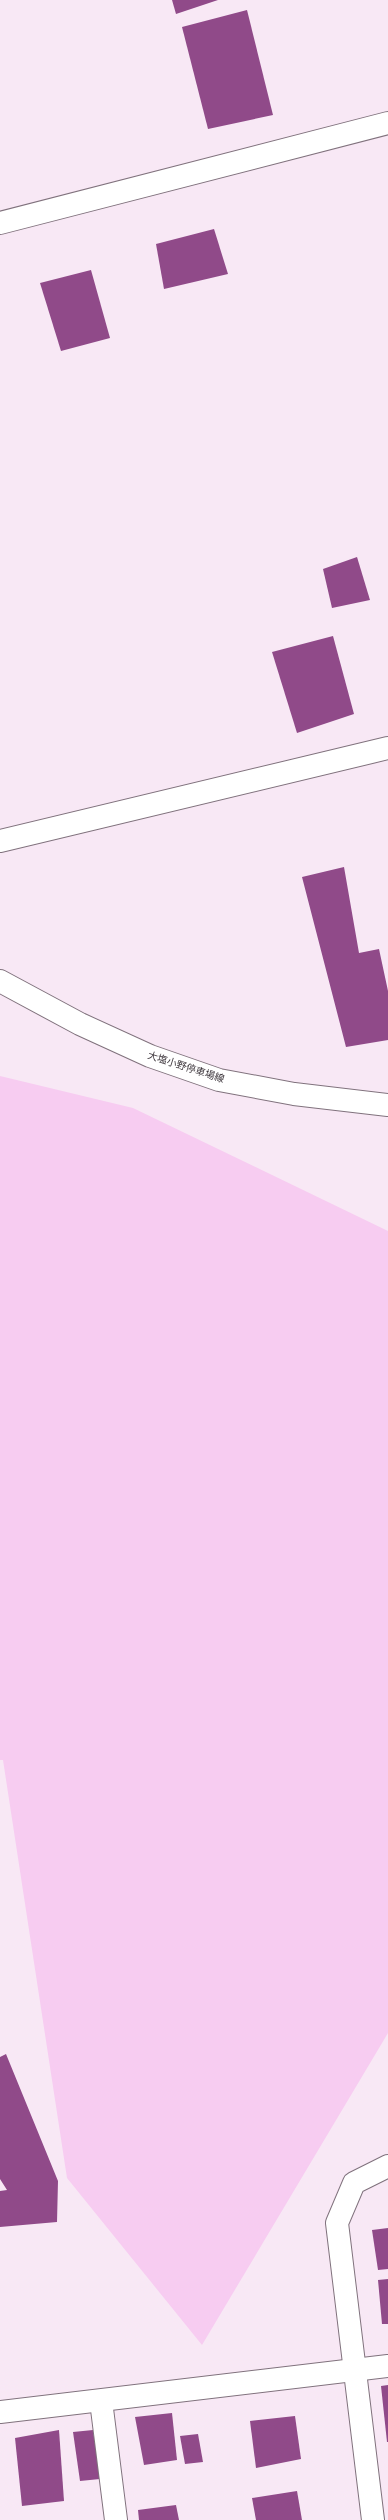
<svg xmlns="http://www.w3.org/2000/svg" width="388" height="2520" font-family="Mulish,'Noto Sans JP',sans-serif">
	<rect width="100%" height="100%" fill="#f8e8f5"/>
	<polygon fill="#f7ccf1" points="0,1076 133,1108 388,1231 388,2033 202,2345 67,2178 3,1760 0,1760"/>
	<g fill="#904a89">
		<polygon points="172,0 218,0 176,14"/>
		<polygon points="247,10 273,115 208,129 182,27"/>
		<polygon points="214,229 228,274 164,289 156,244"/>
		<polygon points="91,270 110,338 61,351 40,283"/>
		<polygon points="357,557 370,600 332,608 323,569"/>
		<polygon points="333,636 354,714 297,733 272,652"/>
		<polygon points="344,867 359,953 379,949 388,991 388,1040 346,1047 302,877"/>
		<polygon points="6,2054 58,2181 57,2222 0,2227 0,2191 7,2190 0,2179 0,2057"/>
		<polygon points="388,2228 388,2269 378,2270 372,2230"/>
		<polygon points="388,2279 388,2324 382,2324 378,2280"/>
		<polygon points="388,2385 388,2442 387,2442 381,2386"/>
		<polygon points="172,2413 177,2460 144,2465 135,2417"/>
		<polygon points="295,2416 301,2459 256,2468 250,2421"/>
		<polygon points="59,2430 64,2501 22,2506 15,2438"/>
		<polygon points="93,2430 100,2479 80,2481 73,2432"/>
		<polygon points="198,2434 203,2462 185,2464 180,2436"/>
		<polygon points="297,2491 302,2520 256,2520 252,2498"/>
		<polygon points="176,2505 179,2520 139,2520 138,2510"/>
	</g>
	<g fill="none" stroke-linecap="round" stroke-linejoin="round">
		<defs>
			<g id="minor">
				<polyline points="0,223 388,123"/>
				<polyline points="0,841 388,748"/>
				<polyline points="101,2401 116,2520"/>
				<polyline points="0,2412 388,2366"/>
				<polyline points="373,2520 337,2223 354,2183 388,2166"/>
			</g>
			<polyline id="secondary" points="0,981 80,1024 150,1056 219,1080 294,1094 388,1105"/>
		</defs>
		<use href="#minor" stroke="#80727d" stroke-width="24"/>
		<use href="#secondary" stroke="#80727d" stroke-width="24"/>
		<use href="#minor" stroke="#fff" stroke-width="22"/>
		<use href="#secondary" stroke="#fff" stroke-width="22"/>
	</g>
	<g text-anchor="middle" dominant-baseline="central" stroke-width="4" stroke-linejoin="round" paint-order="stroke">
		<g font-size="10" fill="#3d363c" stroke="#fff">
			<text transform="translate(186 1067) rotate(18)">大塩小野停車場線</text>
		</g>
	</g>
</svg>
